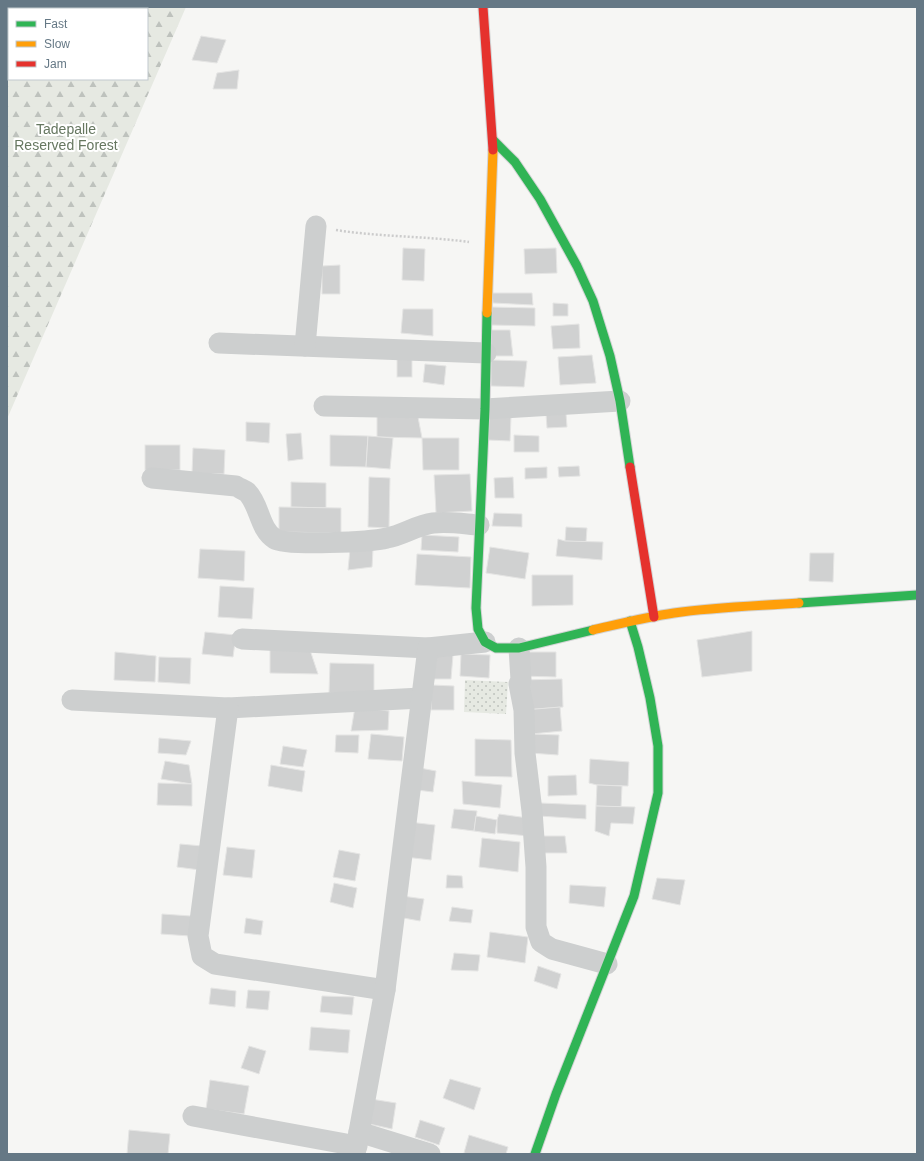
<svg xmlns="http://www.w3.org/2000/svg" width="924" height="1161" font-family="Helvetica,sans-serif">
	<defs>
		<pattern id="forest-firs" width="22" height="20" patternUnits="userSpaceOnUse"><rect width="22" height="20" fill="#e6e9e2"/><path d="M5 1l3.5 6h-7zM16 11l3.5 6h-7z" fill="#bec2bd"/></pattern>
		<pattern id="park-dots" width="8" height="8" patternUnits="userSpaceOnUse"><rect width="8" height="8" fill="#e6e9e2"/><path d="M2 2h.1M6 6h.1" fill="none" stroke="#bec2bd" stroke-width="1.8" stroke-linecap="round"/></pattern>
	</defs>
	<rect width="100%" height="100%" fill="#f6f6f4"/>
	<path fill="url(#forest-firs)" fill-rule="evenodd" d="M7 7H186L7 419ZM9 9H147V79H9Z"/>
	<polygon fill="url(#park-dots)" points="465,680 508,682 506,714 464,712"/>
	<g fill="#d0d1d1" stroke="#e5e5e4">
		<polygon points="201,36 226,40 217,63 192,60"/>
		<polygon points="239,70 237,89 213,89 217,73"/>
		<polygon points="403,248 425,249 424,281 402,280"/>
		<polygon points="556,248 557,273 525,274 524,249"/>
		<polygon points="340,265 340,294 322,294 322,266"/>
		<polygon points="492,293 532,293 533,305 493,303"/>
		<polygon points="553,303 568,304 568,316 553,316"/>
		<polygon points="491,307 535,308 535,326 490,325"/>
		<polygon points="403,309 433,309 433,336 401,333"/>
		<polygon points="579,324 580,348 553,349 551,326"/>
		<polygon points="489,330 510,330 513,356 489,356"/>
		<rect x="397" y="355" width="15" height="22"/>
		<polygon points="592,355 596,383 560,385 558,357"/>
		<polygon points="491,360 527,361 524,387 491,386"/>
		<polygon points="425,364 446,366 444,385 423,382"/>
		<polygon points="566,413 567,427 547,428 546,414"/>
		<polygon points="377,416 418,417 422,438 377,437"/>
		<polygon points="488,417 511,417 510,441 488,440"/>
		<polygon points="246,422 270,423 269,443 246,441"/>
		<polygon points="301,433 303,459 288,461 286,434"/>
		<polygon points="330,435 368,436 366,467 330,466"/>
		<polygon points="514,435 539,436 539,452 514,452"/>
		<polygon points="368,436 393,438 390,469 366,467"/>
		<polygon points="422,438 459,438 459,470 423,470"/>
		<rect x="145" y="445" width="35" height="25"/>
		<polygon points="193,448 225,450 224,474 192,473"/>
		<polygon points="579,466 580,476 559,477 558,467"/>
		<polygon points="547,467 547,478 525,479 525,468"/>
		<polygon points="470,474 472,511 436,513 434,475"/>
		<polygon points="369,477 390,478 389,528 368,527"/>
		<polygon points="513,477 514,498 495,498 494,478"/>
		<polygon points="291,482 326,483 326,508 291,507"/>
		<polygon points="279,507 341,508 341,533 279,532"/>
		<polygon points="494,513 522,514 522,527 492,526"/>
		<polygon points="566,527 587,528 586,542 565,541"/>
		<polygon points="422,535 459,537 458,552 421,550"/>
		<polygon points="558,539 565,541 603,542 602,560 556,556"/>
		<polygon points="490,547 529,553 525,579 486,573"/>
		<polygon points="200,549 245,551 244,581 198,578"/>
		<polygon points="350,549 373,549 372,567 348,570"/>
		<polygon points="810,553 834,553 833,582 809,581"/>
		<polygon points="417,554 471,557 470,588 415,585"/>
		<polygon points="532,575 573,575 573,605 532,606"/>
		<polygon points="220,586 254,588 252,619 218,617"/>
		<polygon points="752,631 752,671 702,677 697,640"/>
		<polygon points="205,632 236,635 233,657 202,654"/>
		<polygon points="270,649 310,650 318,674 270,673"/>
		<polygon points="115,652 156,656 155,682 114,680"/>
		<polygon points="523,652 556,652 556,677 522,676"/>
		<polygon points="430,654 453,655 451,679 427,679"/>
		<polygon points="461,654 490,655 489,678 460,676"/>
		<polygon points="159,657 191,658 190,684 158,682"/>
		<polygon points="330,663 374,664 374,694 329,693"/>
		<polygon points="562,679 563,707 524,710 521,680"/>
		<polygon points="432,685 454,686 454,710 431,710"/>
		<polygon points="355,707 389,711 388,730 351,731"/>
		<polygon points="560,707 562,731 531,734 524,710"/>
		<polygon points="371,734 404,737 402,761 368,759"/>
		<polygon points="531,734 559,735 558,755 530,753"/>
		<polygon points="336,735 359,735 358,753 335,752"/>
		<polygon points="159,738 191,741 186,755 158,753"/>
		<polygon points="475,739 511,740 512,777 475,776"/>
		<polygon points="283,746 307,750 303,767 280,764"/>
		<polygon points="590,759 629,762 628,786 597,785 589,783"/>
		<polygon points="165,761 189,765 192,784 161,779"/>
		<polygon points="271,765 305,771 302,792 268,786"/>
		<polygon points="420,768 436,771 433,792 417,790"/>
		<polygon points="576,775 577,795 548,796 548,776"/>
		<polygon points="462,781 502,785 500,808 463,804"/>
		<polygon points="158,783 192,784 192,806 157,805"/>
		<polygon points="597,785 622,786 621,807 596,806"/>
		<polygon points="540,803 586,805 586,819 539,816"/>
		<polygon points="596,806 635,807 633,824 611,823 609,836 595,831"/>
		<polygon points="454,809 477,811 474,831 451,828"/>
		<polygon points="499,814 528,818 528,836 497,833 497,820"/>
		<polygon points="476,816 497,820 495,834 474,831"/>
		<polygon points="409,822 435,825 431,860 405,857"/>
		<polygon points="541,836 565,836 567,853 542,853"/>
		<polygon points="482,838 520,842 518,872 479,867"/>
		<polygon points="180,844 202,846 200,870 177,867"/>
		<polygon points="227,847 255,850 252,878 223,875"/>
		<polygon points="339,850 360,854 355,881 333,877"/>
		<polygon points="447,875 462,876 463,888 446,888"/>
		<polygon points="657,878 685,880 680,905 652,899"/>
		<polygon points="334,883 357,888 353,908 330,902"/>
		<polygon points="570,885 606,887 604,907 569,903"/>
		<polygon points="402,896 424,899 420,921 398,917"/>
		<polygon points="452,907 473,910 471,923 449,921"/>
		<polygon points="162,914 191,916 190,936 161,934"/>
		<polygon points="246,918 263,921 261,935 244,933"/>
		<polygon points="490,932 528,937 525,963 487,957"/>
		<polygon points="454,953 480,955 478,971 451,970"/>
		<polygon points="538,966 561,974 557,989 534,981"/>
		<polygon points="211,988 236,991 235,1007 209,1004"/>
		<polygon points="248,990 270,991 268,1010 246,1008"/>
		<polygon points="322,996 354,997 352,1015 320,1012"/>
		<polygon points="311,1027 350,1030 348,1053 309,1050"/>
		<polygon points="249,1046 266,1051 259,1074 241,1068"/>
		<polygon points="450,1079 481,1088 474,1110 443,1098"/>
		<polygon points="210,1080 249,1086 244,1114 206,1109"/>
		<polygon points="371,1099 396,1103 392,1129 365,1123"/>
		<polygon points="420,1120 445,1128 439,1145 415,1137"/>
		<polygon points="129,1130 170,1134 168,1154 127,1154"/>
		<polygon points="469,1135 508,1147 506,1154 469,1154 464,1153"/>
	</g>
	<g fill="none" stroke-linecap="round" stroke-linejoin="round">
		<defs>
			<g id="fast">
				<polyline points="493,140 515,162 540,199 577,266 593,301 610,356 620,401 630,467"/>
				<polyline points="487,313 485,409 476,608 478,629 485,642 496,648 519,648 593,630"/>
				<polyline points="799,603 917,595"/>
				<polyline points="535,1154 556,1094 634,896 658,793 658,746 650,698 638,647 630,621"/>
			</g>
			<g id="slow">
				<polyline points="487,313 493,150"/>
				<path d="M593 630C619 624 646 617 674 613 715 607 758 606 799 603"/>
			</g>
			<g id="jam">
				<polyline points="483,7 493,150"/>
				<polyline points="630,467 654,617"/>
			</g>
		</defs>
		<use href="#fast" stroke="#d3d4d5" stroke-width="11"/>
		<use href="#slow" stroke="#d3d4d5" stroke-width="11"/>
		<use href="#jam" stroke="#d3d4d5" stroke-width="11"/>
		<path stroke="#ccc" stroke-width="2.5" stroke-dasharray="2 2" stroke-linecap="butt" d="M336 230C380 237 425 236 469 242"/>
		<g stroke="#cdcfcf" stroke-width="21">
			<polyline points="219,343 486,353"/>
			<polyline points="305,346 316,226"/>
			<polyline points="324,406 485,409 620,401"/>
			<path d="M152 478 236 486C239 488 244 490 247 492 260 505 259 529 275 539 286 546 371 542 387 538 403 535 417 525 433 523 448 521 465 524 479 525"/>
			<polyline points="242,639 428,648 485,642"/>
			<polyline points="519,648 521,680 519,684 524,710 525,753 532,811 536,867 536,927 541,942 552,949 607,964"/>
			<polyline points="72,700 228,708 421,698"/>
			<polyline points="228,708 198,936 202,956 215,964 385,990"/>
			<polyline points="193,1116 357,1146"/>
			<polyline points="359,1132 430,1154"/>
			<polyline points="355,1154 385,990 428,648"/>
		</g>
		<use href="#fast" stroke="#30b455" stroke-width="9"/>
		<use href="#slow" stroke="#ff9f0a" stroke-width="9"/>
		<use href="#jam" stroke="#e5322d" stroke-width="9"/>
	</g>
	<g text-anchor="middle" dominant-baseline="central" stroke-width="4" stroke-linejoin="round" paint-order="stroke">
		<g font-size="14" fill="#667760" stroke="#fff">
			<text x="66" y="129">Tadepalle<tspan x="66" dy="16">Reserved Forest</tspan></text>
		</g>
	</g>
	<rect width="924" height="1161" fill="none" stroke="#657885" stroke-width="16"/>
	<rect x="8" y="8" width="140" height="72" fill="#ffffff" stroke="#c1c9ce"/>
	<rect x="16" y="21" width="20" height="6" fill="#30b455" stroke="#c1c9ce"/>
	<text x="44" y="28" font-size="12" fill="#657885">Fast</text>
	<rect x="16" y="41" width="20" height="6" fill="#ff9f0a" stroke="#c1c9ce"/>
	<text x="44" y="48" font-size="12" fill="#657885">Slow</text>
	<rect x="16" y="61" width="20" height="6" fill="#e5322d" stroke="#c1c9ce"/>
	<text x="44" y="68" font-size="12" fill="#657885">Jam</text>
</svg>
